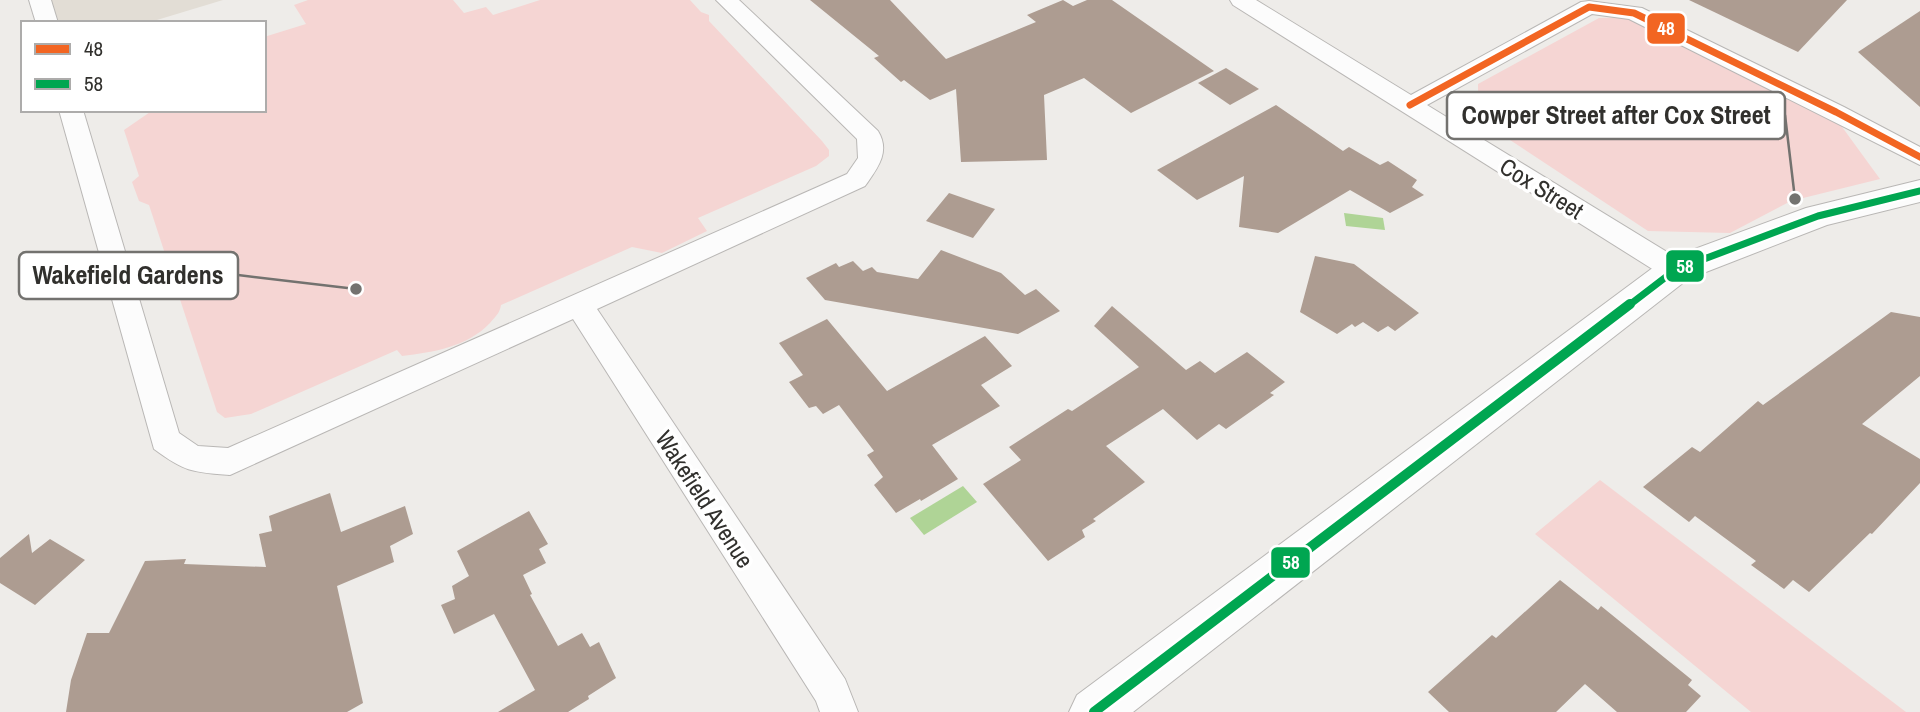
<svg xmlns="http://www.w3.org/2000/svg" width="1920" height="712" font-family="'Archivo Narrow',sans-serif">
	<rect width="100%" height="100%" fill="#eeece9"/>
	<polygon fill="#e2ddd5" points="45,0 223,0 147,23 51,23"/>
	<g fill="#f5d5d3">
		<path d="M308 0H453L464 13 486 7 493 15 540 0H690L701 12 709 15V21L822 141 829 150V156L816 166 698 218 707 231 662 253 632 247 501 305C500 313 495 317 490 323 467 347 434 352 402 356L397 350 251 414 225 418 217 412 149 205 139 201 132 182 139 176 124 130 153 110H264V37L306 24 294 5Z"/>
		<polygon points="1629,17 1837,120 1880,179 1791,201 1730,233 1648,231 1478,119 1478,84 1599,18"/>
		<polygon points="1600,480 1906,712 1751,712 1535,534"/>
	</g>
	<g fill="#afd496">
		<polygon points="1344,213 1383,218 1385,230 1346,226"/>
		<polygon points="963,486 977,502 924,535 910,518"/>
	</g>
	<g fill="#ad9c91">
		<polygon points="810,0 890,0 946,59 1036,22 1027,15 1063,0 1073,6 1087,0 1112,0 1214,71 1131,113 1084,78 1044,95 1047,160 961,162 956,89 930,100 904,80 901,82 874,58 879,56"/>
		<polygon points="1689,0 1847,0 1798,52"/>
		<polygon points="1920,11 1920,107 1858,52"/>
		<polygon points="1226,68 1259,89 1230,105 1198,83"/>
		<polygon points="1276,105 1343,151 1349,147 1380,165 1388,161 1417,180 1412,187 1424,195 1390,213 1350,190 1278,233 1239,227 1244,176 1197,200 1157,170"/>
		<polygon points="949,193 995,209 973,238 926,221"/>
		<polygon points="941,250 1001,273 1025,295 1036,289 1060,311 1018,334 825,300 806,278 836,263 839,267 853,261 863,271 872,267 877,272 918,279"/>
		<polygon points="1315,256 1354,264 1419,313 1395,331 1388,326 1378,332 1363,322 1355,327 1352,324 1337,334 1300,312"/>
		<polygon points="1112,306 1186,370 1200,361 1215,373 1247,352 1285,382 1270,393 1274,395 1226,429 1219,424 1197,440 1163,409 1106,446 1145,482 1093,519 1096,521 1082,530 1085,537 1048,561 983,484 1021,460 1009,447 1068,409 1072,411 1139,367 1094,326"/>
		<polygon points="1891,312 1920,317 1920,376 1862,424 1920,459 1920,483 1872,534 1870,533 1809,592 1793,580 1784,589 1751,565 1756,561 1695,516 1689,522 1643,487 1692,447 1700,452 1758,401 1763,405"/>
		<polygon points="827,319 887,391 985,336 1012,366 981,385 1000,406 932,445 958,479 921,501 920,499 896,513 874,485 883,477 867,455 874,451 839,405 823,414 816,406 809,408 789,382 803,375 779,343"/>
		<polygon points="330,493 341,532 405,506 413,534 390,546 394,562 337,586 363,703 347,712 66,712 71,680 87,633 109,633 145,561 186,559 184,564 266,567 259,534 272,531 269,516"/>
		<polygon points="529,511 548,544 539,549 546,563 523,575 532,594 530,595 558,646 582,633 590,647 599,642 616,678 588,696 589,699 568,712 498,712 535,690 494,614 454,634 441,605 455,599 452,586 469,576 457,551"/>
		<polygon points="29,534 32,553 50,539 85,560 35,605 0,583 0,558"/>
		<polygon points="1560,580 1598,610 1601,606 1692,680 1688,685 1701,696 1686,712 1617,712 1585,684 1556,712 1449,712 1428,692 1492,635 1496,638"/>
	</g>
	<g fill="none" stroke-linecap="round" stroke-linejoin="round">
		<defs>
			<g id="street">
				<polygon points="29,0 51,0 58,23 36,23"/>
				<path d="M716 0H739L878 131C891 152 877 169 865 186L597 309 845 679 858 712H820L816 701 573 319 230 475C192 472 185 472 154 449L59 110H83L179 433 198 446 228 448 847 174 858 158 857 139Z"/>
				<polygon points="1230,0 1256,0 1411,95 1581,2 1589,1 1642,8 1844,107 1920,147 1920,165 1629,19 1592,14 1427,105 1685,263 1689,270 1685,277 1675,280 1665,277 1233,5"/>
			</g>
			<polygon id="secondary" points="1920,180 1920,202 1827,225 1688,279 1133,712 1069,712 1077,695 1662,261 1806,208"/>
		</defs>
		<use href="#street" stroke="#b9b7b5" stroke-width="2"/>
		<use href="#secondary" stroke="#b9b7b5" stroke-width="2"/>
		<use href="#street" fill="#fcfcfc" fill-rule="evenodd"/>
		<use href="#secondary" fill="#fcfcfc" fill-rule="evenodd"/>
		<defs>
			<polyline id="bus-1" points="1410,105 1589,7 1634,13 1836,112 1920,157"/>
			<polyline id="bus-2-far1" points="1628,306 1675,270 1818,216 1920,191"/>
			<polyline id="bus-2" points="1094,712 1630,304"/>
		</defs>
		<use href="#bus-1" stroke="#fff" stroke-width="11"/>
		<use href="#bus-2-far1" stroke="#fff" stroke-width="11"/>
		<use href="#bus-2" stroke="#fff" stroke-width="15"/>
		<use href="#bus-1" stroke="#f26522" stroke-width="7"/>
		<use href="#bus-2-far1" stroke="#00a651" stroke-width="7"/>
		<use href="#bus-2" stroke="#00a651" stroke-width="10"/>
	</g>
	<g text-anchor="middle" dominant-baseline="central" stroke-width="7" stroke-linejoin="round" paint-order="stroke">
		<g font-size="24" fill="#31302d" stroke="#fff">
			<text transform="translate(1542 188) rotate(32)">Cox Street</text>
			<text transform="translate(705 499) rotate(57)">Wakefield Avenue</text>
		</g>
	</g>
	<path fill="none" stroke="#73726f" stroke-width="2.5" d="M1795 199L1785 115M356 289L238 275"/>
	<g fill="#73726f" stroke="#fff" stroke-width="2.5">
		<circle cx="1795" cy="199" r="7"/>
		<circle cx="356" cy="289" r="7"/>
	</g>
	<g fill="#fff" stroke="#73726f" stroke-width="2.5">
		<rect x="1447" y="92" width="338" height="47" rx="7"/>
		<rect x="19" y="252" width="219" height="47" rx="7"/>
	</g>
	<g font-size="26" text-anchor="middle" font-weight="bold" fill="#31302d">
		<text x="1616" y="124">Cowper Street after Cox Street</text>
		<text x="128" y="284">Wakefield Gardens</text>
	</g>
	<g stroke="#fff" stroke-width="2.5">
		<rect x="1646" y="12" width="40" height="33" rx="7" fill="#f26522"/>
		<rect x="1665" y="249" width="40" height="34" rx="7" fill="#00a651"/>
		<rect x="1270" y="546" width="41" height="33" rx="7" fill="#00a651"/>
	</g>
	<g font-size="19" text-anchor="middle" font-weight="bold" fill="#fff">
		<text x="1666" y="35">48</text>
		<text x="1685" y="273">58</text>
		<text x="1291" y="569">58</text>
	</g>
	<rect x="21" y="21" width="245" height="91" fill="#ffffff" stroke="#adacab" stroke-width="2"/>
	<rect x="35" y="44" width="35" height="10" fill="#f26522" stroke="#adacab" stroke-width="2"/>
	<text x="84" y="56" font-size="21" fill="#31302d">48</text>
	<rect x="35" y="79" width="35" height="10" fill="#00a651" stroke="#adacab" stroke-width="2"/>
	<text x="84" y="91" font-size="21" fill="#31302d">58</text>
</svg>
